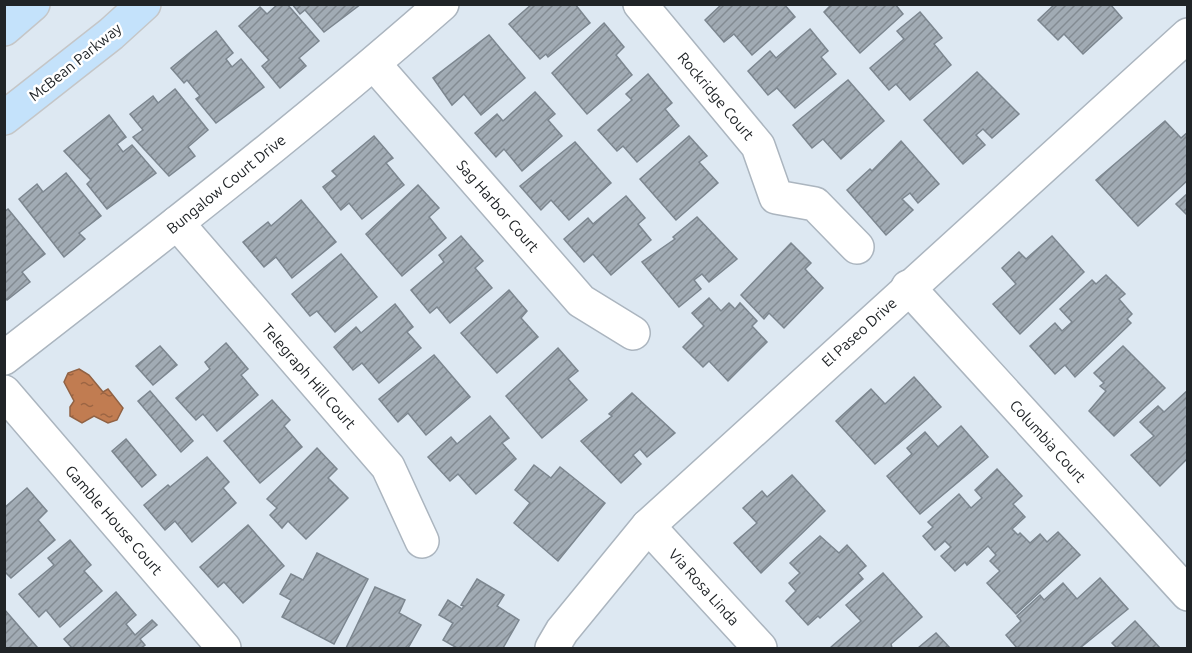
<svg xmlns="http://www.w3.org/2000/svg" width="1192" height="653" font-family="Ubuntu,sans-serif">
	<defs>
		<pattern id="water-ripples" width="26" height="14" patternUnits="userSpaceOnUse" patternTransform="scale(1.5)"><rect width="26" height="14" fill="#c17c51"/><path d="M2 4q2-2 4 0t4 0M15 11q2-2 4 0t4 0" fill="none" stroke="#9c6543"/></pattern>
		<pattern id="building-hatch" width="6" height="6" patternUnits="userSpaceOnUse" patternTransform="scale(1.5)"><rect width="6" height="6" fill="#a1abb4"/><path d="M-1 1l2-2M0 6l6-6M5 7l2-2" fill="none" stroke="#838b92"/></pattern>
	</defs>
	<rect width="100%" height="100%" fill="#dde8f2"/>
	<polygon fill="url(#water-ripples)" stroke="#916244" stroke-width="1.5" points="79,369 89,375 103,392 108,389 123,408 117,420 108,423 94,416 82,423 70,416 70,407 74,401 64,382 68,373"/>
	<g fill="url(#building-hatch)" stroke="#7c868f" stroke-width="1.5">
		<polygon points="278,4 287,4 319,41 299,58 306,66 280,88 262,66 269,60 239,26 260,7 267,14"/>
		<polygon points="292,4 361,4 324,32 305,10 300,14"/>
		<polygon points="532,4 575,4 590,23 548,57 546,54 540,59 509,24"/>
		<polygon points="722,4 784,4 795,17 752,55 734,34 724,42 705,20"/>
		<polygon points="832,4 895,4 903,14 860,53 824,12"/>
		<polygon points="1055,4 1110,4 1122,18 1083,54 1064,34 1058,40 1038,20"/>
		<polygon points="920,12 942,38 934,44 951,65 910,100 896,84 889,90 870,68 904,39 897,31"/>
		<polygon points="604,23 624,47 616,55 632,75 587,114 552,73"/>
		<polygon points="810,29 828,51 821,57 836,74 795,108 777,88 768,95 748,71 770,51 776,58"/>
		<polygon points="216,31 233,53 226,59 232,67 241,59 264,87 216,123 196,99 200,96 187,80 184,83 171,68"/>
		<polygon points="489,35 525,78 481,115 464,94 452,105 433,78"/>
		<polygon points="977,72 1019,114 992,138 983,129 976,135 985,145 963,164 924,120"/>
		<polygon points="648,74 672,103 665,109 679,126 637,162 623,146 617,151 598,130 632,100 626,94"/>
		<polygon points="848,80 884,121 841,159 823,139 812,148 793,125"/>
		<polygon points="175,89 208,130 188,147 195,156 169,176 133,137 143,130 130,114 153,96 158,103"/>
		<polygon points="535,92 555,114 548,120 562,136 522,171 504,149 496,157 475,133 497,114 503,121"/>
		<polygon points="109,115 126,137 117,144 123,152 132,145 156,173 107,209 87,184 91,180 64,151"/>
		<polygon points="1165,121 1181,138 1188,132 1188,180 1138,226 1096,180"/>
		<polygon points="374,136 393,158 386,163 404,185 362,219 349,203 341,210 323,187 337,176 332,171"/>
		<polygon points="689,136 707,156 699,162 718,183 676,220 640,179"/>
		<polygon points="901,141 939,184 918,203 910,193 902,199 913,210 886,235 847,190 870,169 872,171"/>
		<polygon points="575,142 611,183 569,220 551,200 541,210 520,186"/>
		<polygon points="66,173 101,216 79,233 85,239 64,257 19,199 37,184 43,192"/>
		<polygon points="418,185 439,208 429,217 446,238 402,276 366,234"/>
		<polygon points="1188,193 1188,216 1176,204"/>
		<polygon points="626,196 645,218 638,224 651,240 611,275 593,254 584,262 564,239 588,218 593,224"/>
		<polygon points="301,200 336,242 292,278 276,257 264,267 243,242 268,222 271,226"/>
		<polygon points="8,209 45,254 22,272 30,282 7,300 4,297 4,212"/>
		<polygon points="697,217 737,259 709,282 702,274 694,280 701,289 679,307 642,262 675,239 673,237"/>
		<polygon points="461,236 483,261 475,268 492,288 450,323 437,307 430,313 411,290 444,262 439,255"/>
		<polygon points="1052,236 1084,272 1020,334 993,304 1016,284 1002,268 1019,252 1026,259"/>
		<polygon points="791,243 811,263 805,269 823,288 784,328 769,313 764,319 741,295"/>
		<polygon points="341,254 377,297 335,332 317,311 310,316 292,294"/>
		<polygon points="1106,275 1125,294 1119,299 1132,314 1127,319 1131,323 1075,377 1065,365 1055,374 1030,346 1055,323 1062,331 1072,322 1060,309 1092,280 1096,284"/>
		<polygon points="509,290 527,311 521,318 538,337 497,373 461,333"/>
		<polygon points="709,298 721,311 729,303 735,309 740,303 757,321 752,326 767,342 728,381 709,361 703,367 683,347 704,326 692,313"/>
		<polygon points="395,304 413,327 407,332 421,348 379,383 362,363 353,370 334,347 356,327 361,333"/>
		<polygon points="226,343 248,369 241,375 258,395 217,431 203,414 196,420 176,398 210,369 205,362"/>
		<polygon points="160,346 177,365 153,385 136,366"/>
		<polygon points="1123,346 1165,388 1114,436 1089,411 1106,391 1100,386 1104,383 1094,373"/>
		<polygon points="558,348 578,371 568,379 587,400 542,438 506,396"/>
		<polygon points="434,355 470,397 426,435 408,413 398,422 379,399"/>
		<polygon points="914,377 941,407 875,464 836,421 871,389 885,404"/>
		<polygon points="1188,390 1188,458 1160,486 1131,455 1154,436 1140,422 1158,406 1164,412"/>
		<polygon points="150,391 193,441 181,452 138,401"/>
		<polygon points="632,393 675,433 647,457 640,449 633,455 641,464 621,483 581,441 612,416 609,414"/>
		<polygon points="272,400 290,420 284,426 302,447 260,483 224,441"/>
		<polygon points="490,416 509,438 502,443 516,459 476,494 458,474 450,481 428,457 451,437 457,444"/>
		<polygon points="961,426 988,457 920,514 887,476 912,454 907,448 925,432 938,447"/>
		<polygon points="126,439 156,475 142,487 112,451"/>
		<polygon points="317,448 337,469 328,478 348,498 306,539 288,521 282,528 270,515 277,508 267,499"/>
		<polygon points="207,457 229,482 223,488 236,503 192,542 175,521 165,530 144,505 168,485 170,487"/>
		<polygon points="534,465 551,478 560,467 605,503 558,561 514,523 530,503 515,490"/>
		<polygon points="997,469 1022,496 1013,504 1025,517 1012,529 1018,535 1020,533 1030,543 1040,534 1047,542 1058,532 1080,555 1016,614 987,583 1000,571 990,561 996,555 988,546 967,565 965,562 955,571 941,556 951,547 945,541 935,550 923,536 933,527 928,522 959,494 971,508 982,498 975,490"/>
		<polygon points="792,475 825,511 761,573 734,543 757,523 743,508 762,491 767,497"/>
		<polygon points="27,488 47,511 38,520 55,540 11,578 4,571 4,508"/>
		<polygon points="248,525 284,566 243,603 224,582 218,587 200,567"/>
		<polygon points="820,536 839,553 847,545 866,566 858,573 863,579 820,618 818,616 808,625 786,601 796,591 789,583 800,573 790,563"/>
		<polygon points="70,540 91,565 84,571 102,591 60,627 46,610 39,617 19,594 54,565 48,558"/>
		<polygon points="317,553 368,579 334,644 282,617 291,600 280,594 291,574 303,580"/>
		<polygon points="883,573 922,617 891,644 892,648 830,648 861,621 846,605"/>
		<polygon points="1100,578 1128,609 1080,648 1017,648 1006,635 1021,621 1017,616 1040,595 1044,600 1063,583 1077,599"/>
		<polygon points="477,579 504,595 497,606 519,620 503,648 457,648 443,640 453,623 439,615 448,600 462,609 464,606 461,605"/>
		<polygon points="375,587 405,600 399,613 421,625 408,648 346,648"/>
		<polygon points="116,592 136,615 126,624 135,635 152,620 157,625 140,639 145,645 141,648 72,648 64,639"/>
		<polygon points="4,609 37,647 36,648 4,648"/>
		<polygon points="1135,621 1160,648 1117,648 1112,643"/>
		<polygon points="936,633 950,648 918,648"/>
	</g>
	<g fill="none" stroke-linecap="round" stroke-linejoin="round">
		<defs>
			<g id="minor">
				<polyline points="640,4 758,146 776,197 815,204 857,247"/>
				<polyline points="374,64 581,301 633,333"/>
				<polyline points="177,223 388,467 422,541"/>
				<polyline points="908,287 1188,594"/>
				<path d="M4 358C152 243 301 128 442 4"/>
				<polyline points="4,392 224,648"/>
				<polyline points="648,526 760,648"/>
				<polyline points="552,648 562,631 648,526 1188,35"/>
			</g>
			<g id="major">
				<polyline points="4,29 33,4"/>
				<polyline points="4,118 111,34 144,4"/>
			</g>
		</defs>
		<use href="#minor" stroke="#abb5bf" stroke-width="36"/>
		<use href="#major" stroke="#c5c6c7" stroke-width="36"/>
		<use href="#minor" stroke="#fff" stroke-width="33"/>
		<use href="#major" stroke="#c4e2fb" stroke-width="33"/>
	</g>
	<g text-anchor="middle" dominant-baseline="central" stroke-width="5" stroke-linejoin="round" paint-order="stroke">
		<g font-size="15" fill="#202427" stroke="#fff">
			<text transform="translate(75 62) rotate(-39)">McBean Parkway</text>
			<text transform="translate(716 96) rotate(50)">Rockridge Court</text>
			<text transform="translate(226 184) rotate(-39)">Bungalow Court Drive</text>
			<text transform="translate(498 206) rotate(49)">Sag Harbor Court</text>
			<text transform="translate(859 332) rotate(-42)">El Paseo Drive</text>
			<text transform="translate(309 376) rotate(49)">Telegraph Hill Court</text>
			<text transform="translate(1048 441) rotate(48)">Columbia Court</text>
			<text transform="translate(114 520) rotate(49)">Gamble House Court</text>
			<text transform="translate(704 587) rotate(48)">Via Rosa Linda</text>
		</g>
	</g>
	<rect width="1192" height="653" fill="none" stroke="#202427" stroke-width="12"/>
</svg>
